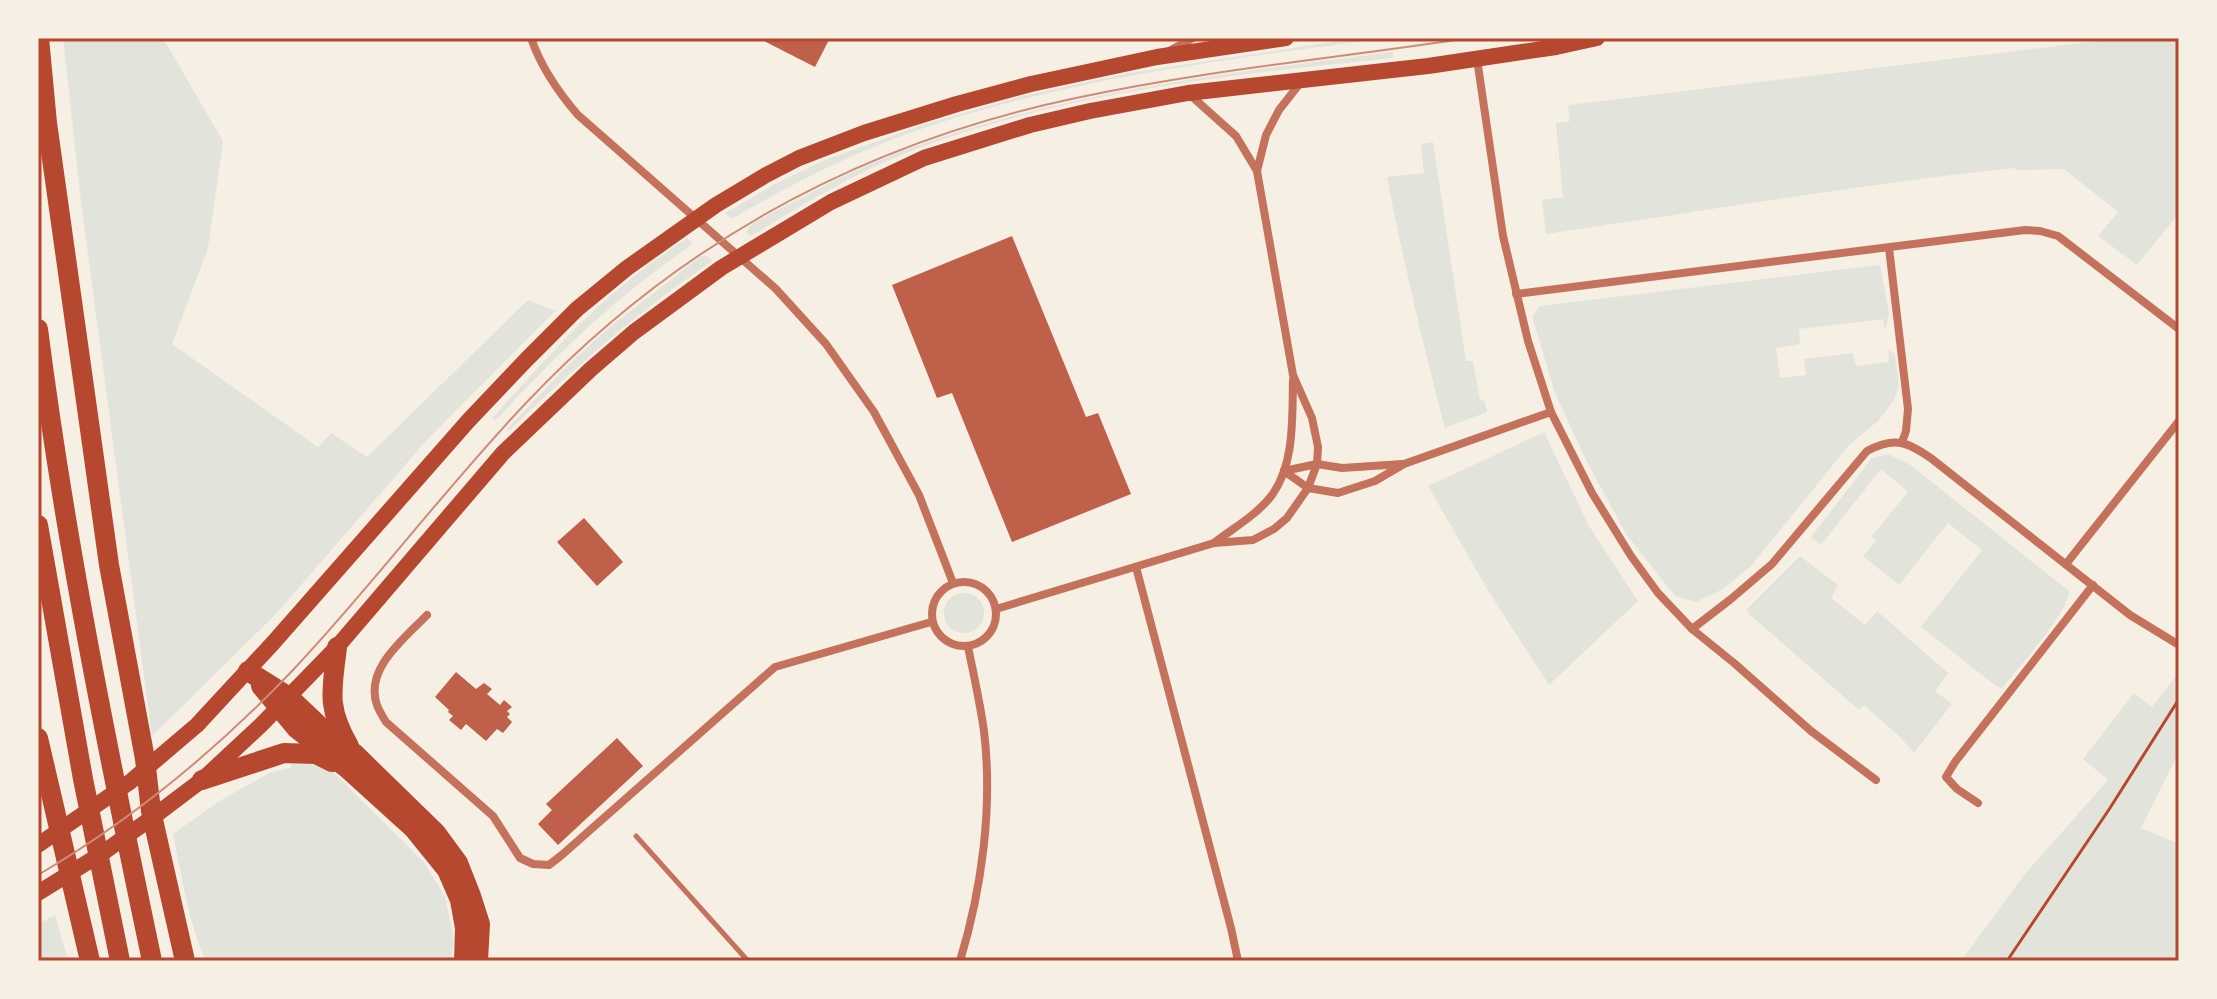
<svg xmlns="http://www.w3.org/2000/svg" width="2217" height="999" font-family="'Varela Round',sans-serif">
	<rect width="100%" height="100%" fill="#f6efe4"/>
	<g fill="#e2e4dc">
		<polygon points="63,38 163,38 223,141 208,248 172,344 318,447 331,433 367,457 528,300 555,311 426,441 275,615 152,736 81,202"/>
		<path d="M1358 38H1388C1231 59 1074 77 924 128 856 151 793 183 732 219L725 213 773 185 822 161 922 125 1023 96 1123 74Z"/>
		<path d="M2123 38H2179V213L2137 265 2098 236 2118 212 2064 169 2018 170 2013 168C1857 185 1702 211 1546 234L1542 200 1563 197 1556 123 1570 121 1568 105Z"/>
		<path d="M1393 52V58C1228 75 1062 92 906 153 851 175 801 206 751 236L746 232 752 224C802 197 852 170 905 150 1061 92 1228 73 1393 52Z"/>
		<path d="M1433 142 1466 361H1473L1480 400H1484L1487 412 1445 428C1423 344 1403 261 1387 177L1424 173 1421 144Z"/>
		<path d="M687 238 693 244C621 293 559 351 500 416L495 420 492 418C528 379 563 338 603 302 629 278 658 258 687 238Z"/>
		<path d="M701 256H707L713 261C639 310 573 369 509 431L507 429 570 363 611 326Z"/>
		<polygon points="1880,265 1889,314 1885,331 1883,319 1799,329 1800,344 1776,348 1780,378 1806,375 1804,359 1853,353 1856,366 1889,362 1888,350 1895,354 1899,386 1894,400 1878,421 1850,444 1750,567 1723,589 1696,602 1675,596 1626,534 1586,460 1555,393 1532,316 1540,306"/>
		<polygon points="1544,432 1589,526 1638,601 1549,685 1487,589 1428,486"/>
		<path d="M1888 454 1909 464 2069 591C2069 612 2018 668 2002 688L1996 686 1921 627 1982 550 1948 523 1899 585 1863 556 1876 541 1871 537 1908 492 1881 469 1821 545 1811 537 1872 458Z"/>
		<polygon points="1800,556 1838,585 1831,598 1865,625 1877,611 1948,673 1935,691 1952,704 1914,753 1901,738 1864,705 1859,710 1749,614 1747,609"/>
		<circle cx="964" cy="613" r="20"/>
		<polygon points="2179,672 2179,752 2141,828 2179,844 2179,955 2175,961 1961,961 2024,875 2108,780 2083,759 2134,693 2152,707"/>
		<path d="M290 761 311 762 329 768 424 862 445 897 454 938 451 961H206C188 922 182 876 173 834L221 800 271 772 291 768Z"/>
		<polygon points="55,915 68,961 38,961 38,924"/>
	</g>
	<g fill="#bf614a">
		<polygon points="758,38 830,38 815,67"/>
		<polygon points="1012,236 1086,417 1098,413 1131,494 1012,542 952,393 937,398 892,285"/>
		<polygon points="584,518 623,562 597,586 557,542"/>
		<polygon points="456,672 476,689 484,683 492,689 487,694 500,705 504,700 512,707 507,711 510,714 507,717 512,722 503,733 497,729 486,741 466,724 461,730 449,720 453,716 448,712 449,710 435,697"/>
		<polygon points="617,738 643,766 558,845 538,824 552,810 546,804"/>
	</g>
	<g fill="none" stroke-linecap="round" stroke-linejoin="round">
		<polyline stroke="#b5482f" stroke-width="3" points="2007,961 2110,808 2179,699"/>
		<polyline stroke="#c5725c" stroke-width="5" points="636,836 748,961"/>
		<g stroke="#c5725c" stroke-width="8">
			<path d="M531 38C541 67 558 92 578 115L776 289 826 344 874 412 919 495 953 583"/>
			<polyline points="1169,51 1193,38"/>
			<polyline points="1477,59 1503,236 1528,341 1551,412 1592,493 1631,556 1658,593 1692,629 1734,663 1811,731 1876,780"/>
			<polyline points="1189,94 1236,136 1257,171"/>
			<polyline points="1889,248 1908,409 1906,431 1902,442"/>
			<polyline points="1516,294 2025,230 2040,231 2058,236 2179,329"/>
			<polyline points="1284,471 1308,488 1338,493 1375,481 1404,464 1551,412"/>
			<polyline points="1284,471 1317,464 1342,468 1402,464"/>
			<path d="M1214 543C1233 528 1257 515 1272 495 1295 463 1292 417 1293 380"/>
			<polyline points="2066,564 2179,421"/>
			<polyline points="1136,567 1231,928 1238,961"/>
			<circle cx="964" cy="614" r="32"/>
			<polyline points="996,609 1214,543 1253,540 1274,529 1287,518 1308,488 1317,464 1318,447 1312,418 1293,375 1257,171 1266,135 1279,110 1301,82"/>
			<path d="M427 615C405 638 364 669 377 705 379 711 383 717 386 722L493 816 520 858 533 864 549 865 563 854 775 667 931 622"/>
			<path d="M1692 629 1731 599 1772 564 1867 451C1895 436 1908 442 1932 459L2130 615 2179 645"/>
			<polyline points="1978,803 1957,789 1946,777 1955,762 2093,585"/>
			<path d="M960 961C982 888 993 807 984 731 980 703 974 675 968 647"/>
		</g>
		<g stroke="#b5482f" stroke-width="16">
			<polyline points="38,845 130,782 197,725 273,643 469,420 527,359 577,309 627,268 716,205 766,175 799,158 864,133 957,104 1031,84 1157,57 1286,38"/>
			<polyline points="38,893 104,852 153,817 202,780 261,725 337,647 503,453 591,369 634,332 721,268 831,202 924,158 1030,125 1090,111 1188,93 1428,66 1556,47 1597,38"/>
		</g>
		<g stroke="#b5482f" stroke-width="20">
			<polyline points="39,38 47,123 109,565 145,759 151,811 185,961"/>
			<path d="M38 329C65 541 108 752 152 961"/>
			<polyline points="38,525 83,779 120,961"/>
			<path d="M337 647C332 690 326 707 349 746"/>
			<polyline points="248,671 289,697 328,734 354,753 436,833 458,863 471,896 480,924 478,961"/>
			<polyline points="261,686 297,729 349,770 413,828 447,870 460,900 465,928 464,961"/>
			<polyline points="38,738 90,961"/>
			<polyline points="202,780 284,753 316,754 332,762"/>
		</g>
		<path stroke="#cf8b77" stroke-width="2" d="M38 875C133 819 217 750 293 670 374 584 445 488 526 403 676 244 862 143 1076 98 1206 70 1338 58 1469 38"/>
	</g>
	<rect width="2217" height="999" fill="none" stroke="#f6efe4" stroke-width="80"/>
	<rect x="40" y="40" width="2137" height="919" fill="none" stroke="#b5482f" stroke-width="3"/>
</svg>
